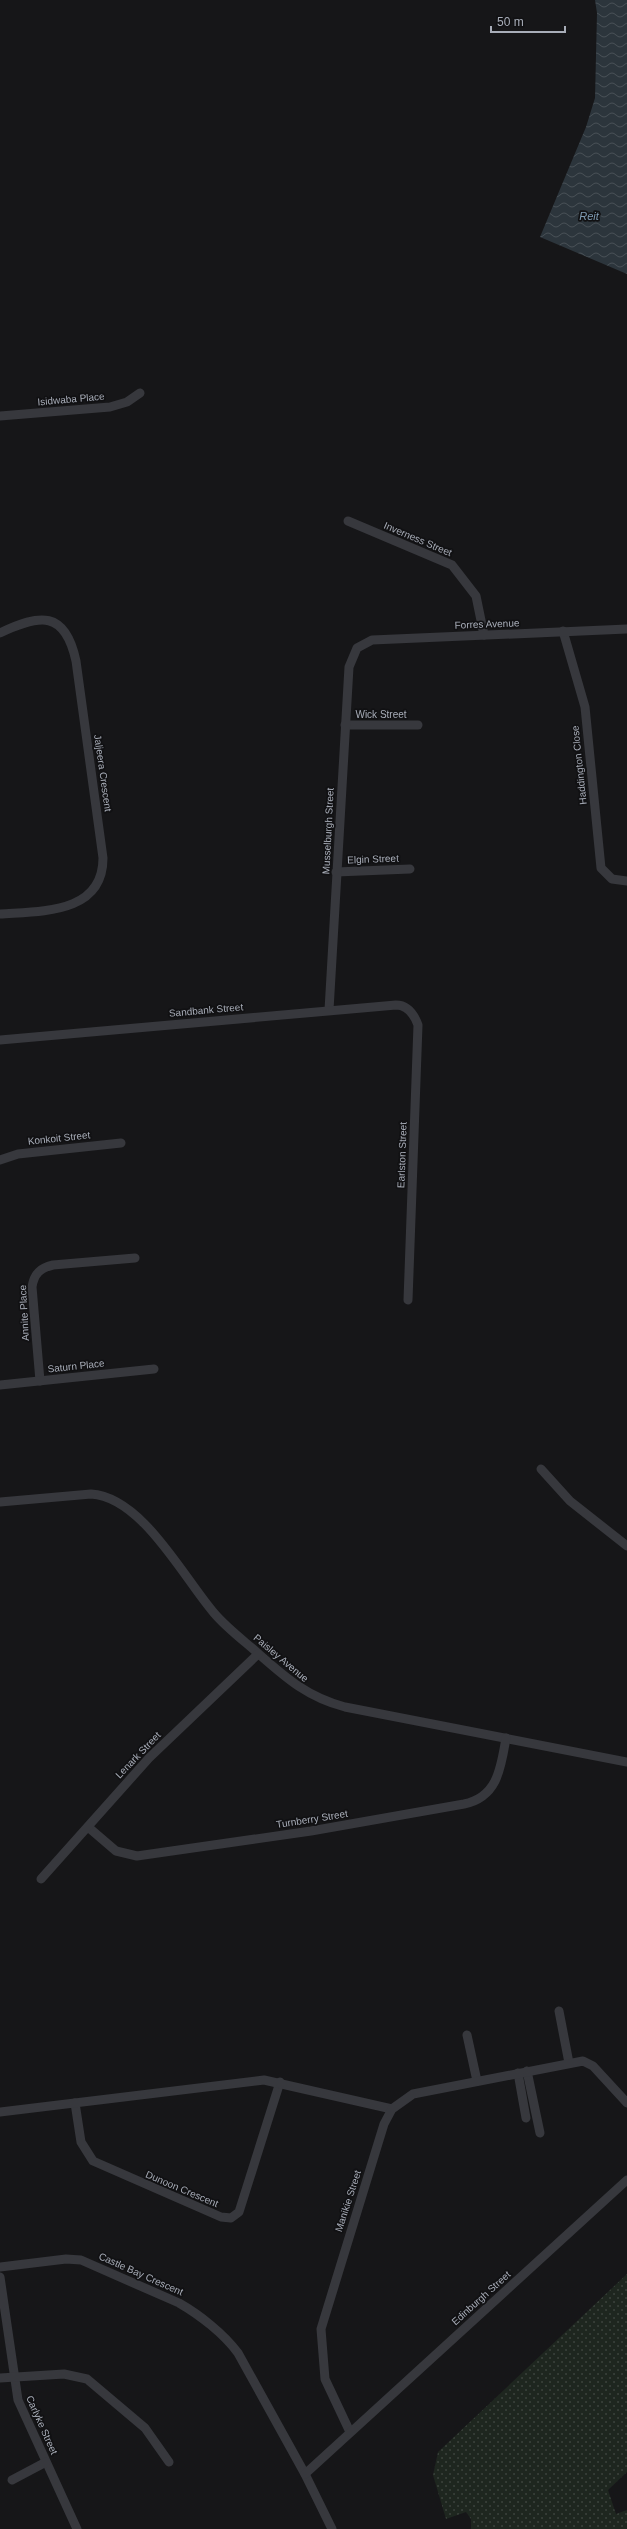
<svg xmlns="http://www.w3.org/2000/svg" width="627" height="2529" font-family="Helvetica,sans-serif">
	<defs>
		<pattern id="grass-dots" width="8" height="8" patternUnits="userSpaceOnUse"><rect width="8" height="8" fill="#1e261f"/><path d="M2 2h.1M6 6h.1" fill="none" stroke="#3c433d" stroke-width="1.8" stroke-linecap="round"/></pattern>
		<pattern id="water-waves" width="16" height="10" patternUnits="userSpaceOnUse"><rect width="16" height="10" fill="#2c353c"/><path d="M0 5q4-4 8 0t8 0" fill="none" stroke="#485056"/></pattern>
	</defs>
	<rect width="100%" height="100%" fill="#161618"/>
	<polygon fill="url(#grass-dots)" points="627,2274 627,2472 608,2490 616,2514 627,2510 627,2529 471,2529 471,2519 466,2512 446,2519 433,2475 438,2452"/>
	<polygon fill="url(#water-waves)" points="595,0 627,0 627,274 540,237 586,127 595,98 597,13"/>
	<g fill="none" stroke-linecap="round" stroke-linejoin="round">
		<g stroke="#37383d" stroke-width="9">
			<polyline points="0,416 110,407 127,402 140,393"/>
			<polyline points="348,521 452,565 476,596 484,635"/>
			<polyline points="563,631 585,707 601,868 612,879 627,881"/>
			<path d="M0 633C40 614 65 610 76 661L103 858C103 914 41 911 0 914"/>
			<polyline points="345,725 418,725"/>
			<polyline points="336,872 410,869"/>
			<polyline points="329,1010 349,667 357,648 372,640 627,629"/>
			<path d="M0 1040 396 1005C408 1005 414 1014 418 1025L408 1300"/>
			<polyline points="0,1160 18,1154 121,1143"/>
			<path d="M40 1381 32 1287C34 1274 40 1268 53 1265L135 1258"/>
			<polyline points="0,1385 154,1369"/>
			<polyline points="541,1469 570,1501 627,1546"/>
			<path d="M0 1502 91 1494C142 1497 183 1577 214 1613 225 1626 239 1637 252 1648 283 1675 304 1696 345 1707L627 1762"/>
			<path d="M88 1827 116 1851 137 1856 311 1831 464 1804C498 1797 501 1767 506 1738"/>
			<polyline points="41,1879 149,1758 258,1654"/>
			<polyline points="559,2011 569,2063"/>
			<polyline points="467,2035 477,2081"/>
			<polyline points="527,2071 540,2133"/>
			<polyline points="518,2073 526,2118"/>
			<polyline points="75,2103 81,2142 93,2161 221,2217 231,2218 239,2212 280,2082"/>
			<polyline points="0,2112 264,2080 392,2109"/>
			<path d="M0 2267 66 2259 81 2260 179 2303C200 2315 224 2334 238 2353L305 2474 332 2529"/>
			<polyline points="0,2277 18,2400 77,2529"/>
			<polyline points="0,2378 64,2374 87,2379 145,2428 169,2462"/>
			<polyline points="350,2432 325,2379 321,2329 384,2124 392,2109 413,2094 583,2061 593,2066 627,2103"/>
			<polyline points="305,2474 627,2180"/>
			<polyline points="12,2480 46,2462"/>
		</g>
	</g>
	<g text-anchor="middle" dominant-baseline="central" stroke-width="3.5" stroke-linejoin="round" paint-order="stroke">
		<g font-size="10" fill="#a8adb8" stroke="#111113">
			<text transform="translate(71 399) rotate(-5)">Isidwaba Place</text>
			<text transform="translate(418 539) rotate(23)">Inverness Street</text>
			<text transform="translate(487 624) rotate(-2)">Forres Avenue</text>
			<text x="381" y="714">Wick Street</text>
			<text transform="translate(579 765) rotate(-96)">Haddington Close</text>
			<text transform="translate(103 773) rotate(82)">Jaljeera Crescent</text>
			<text transform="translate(328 831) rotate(-87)">Musselburgh Street</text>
			<text transform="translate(373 859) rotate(-2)">Elgin Street</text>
			<text transform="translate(206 1010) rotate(-5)">Sandbank Street</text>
			<text transform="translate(59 1138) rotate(-6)">Konkoit Street</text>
			<text transform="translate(402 1155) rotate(-88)">Earlston Street</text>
			<text transform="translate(24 1313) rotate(-93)">Annite Place</text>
			<text transform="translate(76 1366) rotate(-6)">Saturn Place</text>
			<text transform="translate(281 1658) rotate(40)">Paisley Avenue</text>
			<text transform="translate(138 1755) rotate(-46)">Lenark Street</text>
			<text transform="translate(312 1819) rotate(-9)">Turnberry Street</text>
			<text transform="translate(182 2189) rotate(23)">Dunoon Crescent</text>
			<text transform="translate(348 2201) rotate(-72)">Manikie Street</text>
			<text transform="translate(141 2274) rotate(24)">Castle Bay Crescent</text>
			<text transform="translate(481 2298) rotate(-42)">Edinburgh Street</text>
			<text transform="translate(42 2425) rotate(66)">Carlyke Street</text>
		</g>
		<g font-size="11" font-style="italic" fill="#7f9bb3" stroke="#111113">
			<text x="589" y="216">Reit</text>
		</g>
	</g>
	<path d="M491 26v6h74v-6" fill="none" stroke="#a8adb8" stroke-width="2"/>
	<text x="497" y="26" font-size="12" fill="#a8adb8" stroke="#111113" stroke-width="3" paint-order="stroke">50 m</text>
</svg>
